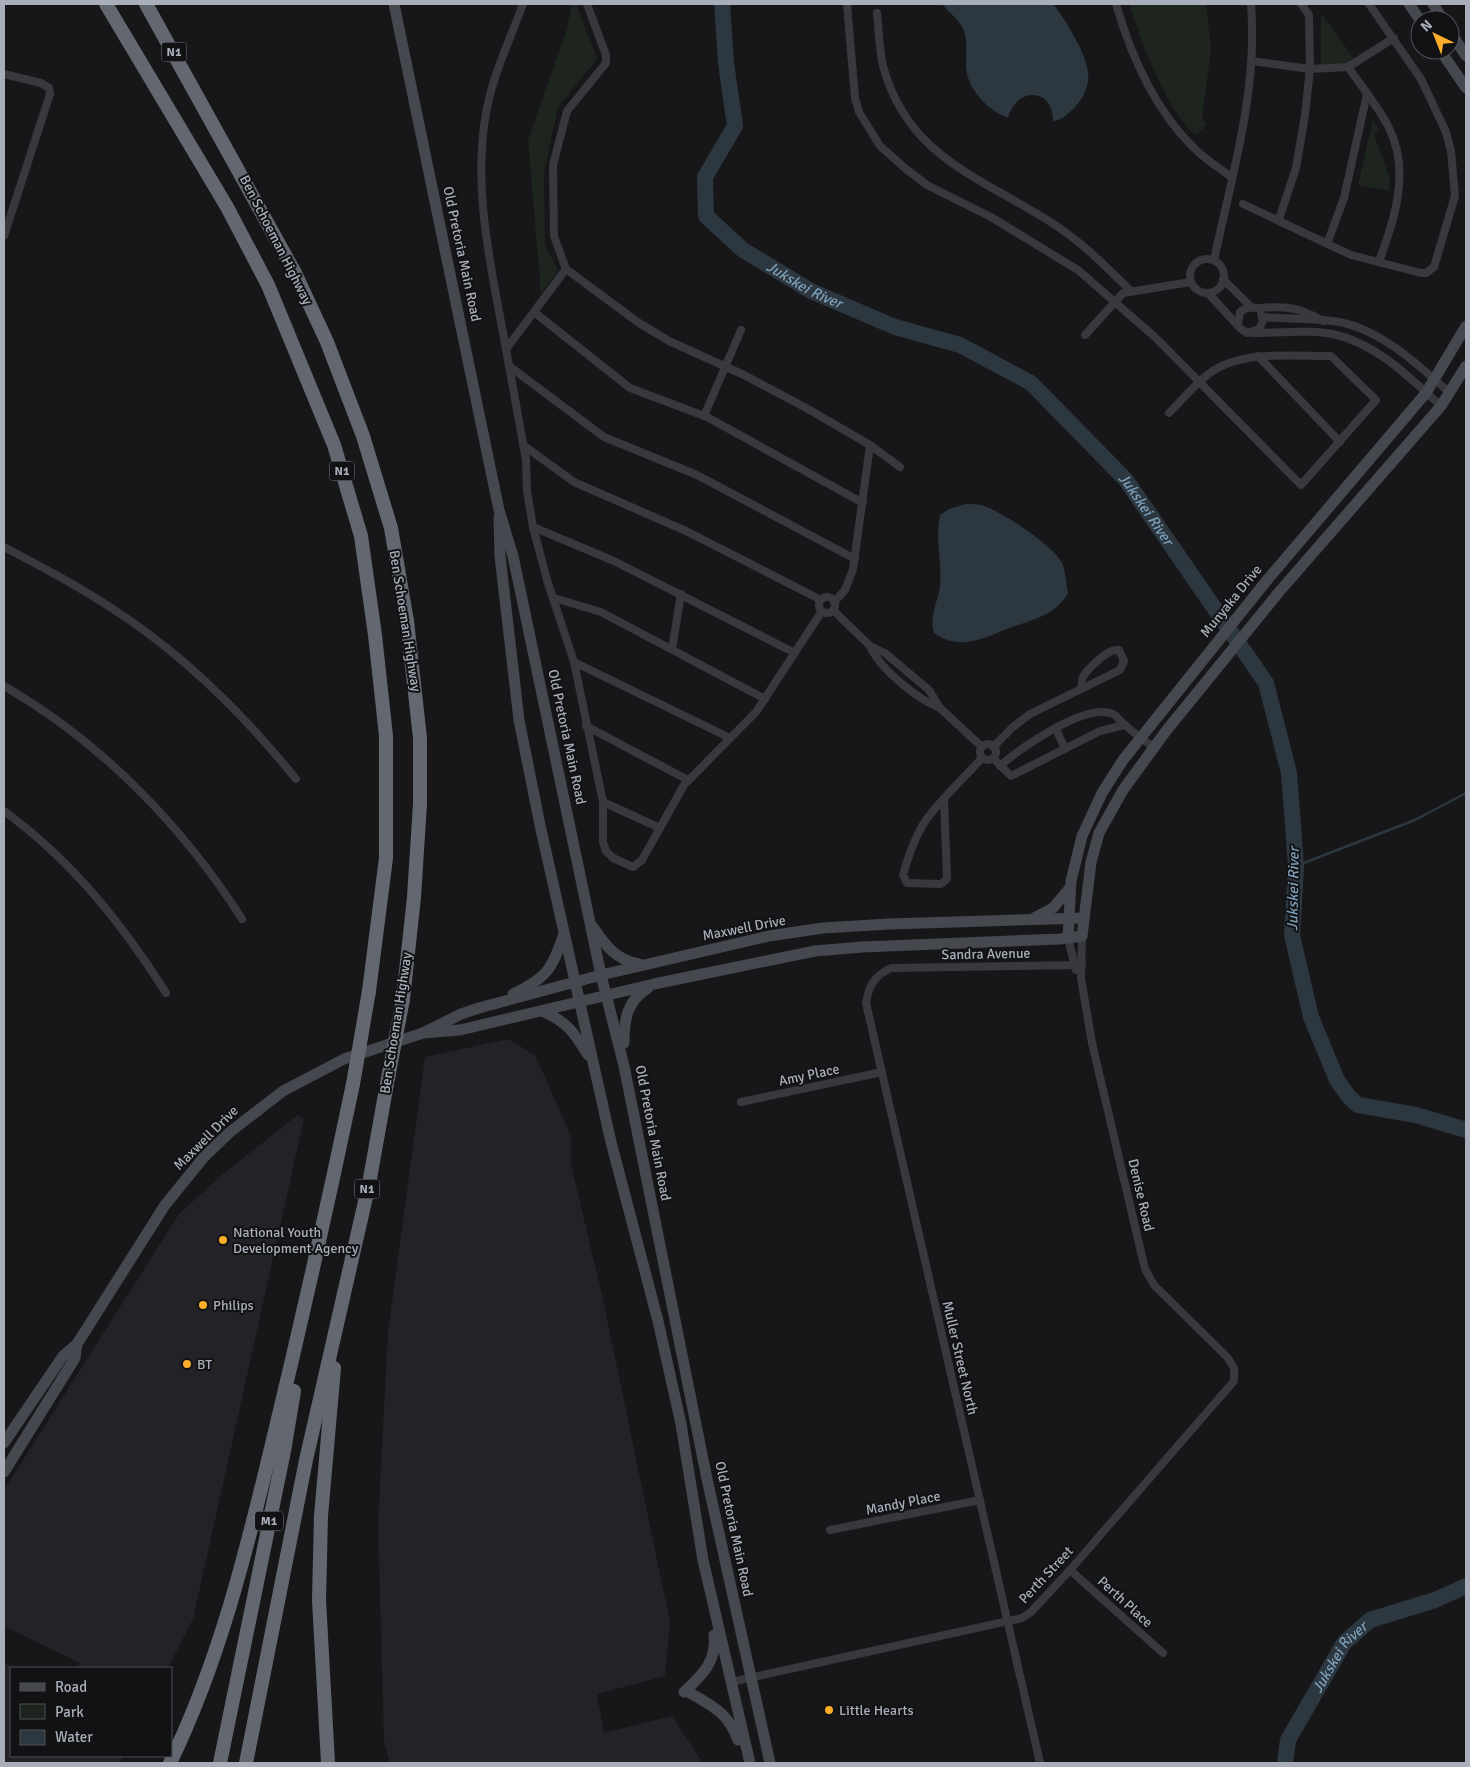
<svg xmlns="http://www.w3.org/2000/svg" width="1470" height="1767" font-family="Signika,sans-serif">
	<rect width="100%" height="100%" fill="#17171a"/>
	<g fill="#232327">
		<polygon points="508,1039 535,1055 571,1136 571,1164 602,1295 670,1622 665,1676 597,1694 604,1733 672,1716 703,1763 390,1763 384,1741 378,1525 388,1332 425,1057"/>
		<polygon points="298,1115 304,1119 193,1619 168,1668 77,1668 80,1663 4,1626 4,1490 179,1214 224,1173"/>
		<polygon points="4,1663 14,1668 11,1668 11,1756 123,1756 119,1763 4,1763"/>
	</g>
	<g fill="#1d251e">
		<polygon points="572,4 576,4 597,59 558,107 544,173 545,245 558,271 541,293 528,140 567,29"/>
		<path d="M1130 4H1206L1211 49 1202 119 1207 125 1196 135C1169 115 1138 36 1130 4Z"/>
		<polygon points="1321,13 1354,59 1346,64 1321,65"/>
		<polygon points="1373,119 1379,130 1374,134 1390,179 1389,191 1358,185"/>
	</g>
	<g fill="#2c373f">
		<path d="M942 4H1053C1065 19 1086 53 1088 72 1090 86 1082 101 1072 110 1067 115 1060 121 1053 121 1053 87 1016 87 1008 118 990 111 972 94 967 74 964 60 969 45 964 31 960 20 949 13 942 4Z"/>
		<path d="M966 504C971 504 976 504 981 505 1000 510 1053 545 1062 563 1066 571 1066 584 1068 593 1055 617 1029 620 1007 629 982 639 959 651 934 633 930 617 935 608 939 592 944 567 934 540 940 515L949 509Z"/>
	</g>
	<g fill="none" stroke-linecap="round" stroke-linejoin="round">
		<polyline stroke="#2c373f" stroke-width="2.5" points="1296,866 1415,820 1466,793"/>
		<g stroke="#2c373f" stroke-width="16">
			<path id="s1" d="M722 4 726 63 735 126 705 177 706 216 743 250 811 291 895 327 960 345 1031 383 1126 480 1266 683 1289 773 1296 866 1292 935 1311 1017 1337 1080 1349 1097 1358 1105 1416 1115 1466 1130"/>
			<path id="s2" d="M1285 1763 1288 1740 1344 1643 1370 1620 1435 1600 1466 1586"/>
		</g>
		<g stroke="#38393f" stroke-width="8">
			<polyline points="587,4 606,55 606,63 567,111 553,165 554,236 566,269 639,323 669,341 744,375 808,409 870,445 900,467"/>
			<path d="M847 4 855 98 859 112 880 146 906 169 927 185 991 217 1078 270 1156 338 1301 485 1376 400 1331 356C1294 356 1241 350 1210 373 1195 384 1182 400 1169 413"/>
			<path d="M1116 4C1131 56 1153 107 1192 146 1203 158 1218 167 1231 177"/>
			<path d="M877 13C879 30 879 49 883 66 908 158 981 177 1052 223 1082 242 1105 266 1130 290"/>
			<polyline points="1252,61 1310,69 1348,67 1394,38"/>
			<path d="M1348 67C1362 87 1378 106 1389 128 1411 172 1394 219 1379 262"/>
			<polyline points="4,74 41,83 49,88 50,94 4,236"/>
			<polyline points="1243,204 1351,255 1421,273 1426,273 1434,267 1455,196 1451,151 1446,132 1421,79 1369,4"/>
			<polyline points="1279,219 1296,168 1305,115 1310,69 1309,15 1301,4"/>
			<polyline points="1327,244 1344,198 1367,94"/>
			<circle cx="1207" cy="276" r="17"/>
			<path d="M1214 260C1232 175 1258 91 1251 4"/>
			<polyline points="566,269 506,349 526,460 527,491 533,527 547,580 574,662 603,802 603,842 606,851 613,858 633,867 642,860 684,785 756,712 822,611"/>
			<polyline points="1223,279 1251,307"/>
			<polyline points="1208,293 1240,328 1247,333 1259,329 1263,321 1261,314"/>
			<polyline points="534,312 630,388 707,417 863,503"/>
			<path d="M1262 317C1286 319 1318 318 1340 322 1383 331 1418 365 1450 393"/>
			<path d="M1238 324 1240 312C1247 306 1251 308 1259 308 1287 306 1298 307 1323 321"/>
			<path d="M1252 333C1277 333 1313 329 1337 335 1379 346 1409 377 1441 406"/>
			<polyline points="1085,335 1123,293 1191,282"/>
			<path d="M506 349C492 271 471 187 487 108 494 72 511 37 523 4"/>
			<polyline points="1258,356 1340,442"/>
			<polyline points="509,366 604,437 697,475 855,559"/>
			<polyline points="704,416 741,330"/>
			<polyline points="523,445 574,482 686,531 821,600"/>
			<polyline points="533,527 614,561 795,653"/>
			<path d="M4 547C42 567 80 587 116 611 185 656 245 716 296 779"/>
			<circle cx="827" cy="605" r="8"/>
			<polyline points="554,598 601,612 765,699"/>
			<polyline points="834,602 845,590 853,569 870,445"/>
			<polyline points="833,610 870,646 885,653 929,690 940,708 982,747"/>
			<path d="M870 646C880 669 917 699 940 708"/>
			<polyline points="672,649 681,594"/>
			<polyline points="574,662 730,738"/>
			<path d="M4 686C101 742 182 825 242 919"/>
			<polyline points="586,726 688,780"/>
			<polyline points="1056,729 1065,749"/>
			<circle cx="988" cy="752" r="8"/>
			<path d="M993 747 1013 727 1030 714 1120 670 1124 661 1119 650C1109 648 1088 668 1083 677 1081 681 1082 685 1081 689"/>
			<polyline points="993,758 1011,776 1100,731 1125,725"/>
			<path d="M1000 766C1020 748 1086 702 1113 714 1117 716 1120 721 1124 724 1133 733 1145 740 1154 748"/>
			<path d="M944 800 947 879 941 884 907 883 903 875C908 857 916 835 926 820 942 798 963 779 982 758"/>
			<polyline points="603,802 660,828"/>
			<path d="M4 811C71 860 122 923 166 993"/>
			<polyline points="1068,938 1076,970"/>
			<polyline points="741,1102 882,1072"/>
			<polyline points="830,1530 980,1500"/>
			<polyline points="1070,1570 1163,1653"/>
			<polyline points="731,1682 1022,1618 1031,1612 1070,1570 1234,1381 1234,1368 1228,1358 1154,1285 1145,1269 1092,1043 1081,978 1082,936"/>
			<path d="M1040 1763 866 1003C869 985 874 976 891 968L1082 965"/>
		</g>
		<g stroke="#46484f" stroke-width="11">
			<polyline points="394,4 499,510 513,556 601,975 624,1066 707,1479 770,1763"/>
			<polyline points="1409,4 1420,20"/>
			<polyline points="1433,4 1443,20"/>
			<polyline points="1450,31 1466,56"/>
			<polyline points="1440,50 1466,88"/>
			<polyline points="499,517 500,556 519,720 540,825 611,1142 658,1321 681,1424 703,1560 750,1763"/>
			<polyline points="1034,918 1053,908 1069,889"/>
			<path d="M593 927C605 945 616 960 639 964"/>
			<polyline points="1068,938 1071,881 1082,836 1102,793 1123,760 1268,579 1426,393 1466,326"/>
			<path d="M513 994C547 978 552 969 564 934"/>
			<path d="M542 1011C567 1022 574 1032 588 1055"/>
			<polyline points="423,1033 460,1030 654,984 815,951 862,947 1060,939 1082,936 1091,862 1099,833 1123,790 1166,731 1279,592 1441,406 1466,366"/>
			<path d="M624 1043C624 1019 627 1001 648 988"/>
			<polyline points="4,1443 63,1356 77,1344 165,1205 204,1157 230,1132 283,1091 344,1059 423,1033 461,1014 479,1008 601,975 769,936 823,928 889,924 1083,918"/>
			<polyline points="4,1472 75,1358 77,1344"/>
			<path d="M687 1691C713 1707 727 1711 738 1740"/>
			<path d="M684 1692C702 1675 717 1662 714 1635"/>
		</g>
		<g stroke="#636770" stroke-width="14">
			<polyline points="106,4 227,207 268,285 334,445 361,536 375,635 386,736 386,858 369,991"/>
			<polyline points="146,4 295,273 327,342 363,436 391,528 407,621 420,738 420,804 414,897 403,999"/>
			<path d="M170 1763C219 1662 246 1553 272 1444 301 1324 328 1204 353 1084"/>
			<polyline points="220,1763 284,1451 294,1391"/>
			<polyline points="246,1763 306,1460 369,1184 386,1089"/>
			<polyline points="328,1763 319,1600 321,1516 334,1368"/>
		</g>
		<g stroke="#636770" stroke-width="14">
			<polyline points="353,1084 369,991"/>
			<polyline points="386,1089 403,999"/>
		</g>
	</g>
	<g fill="#ffae2a" stroke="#121215" stroke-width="2">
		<circle cx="223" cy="1240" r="5"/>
		<circle cx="203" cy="1305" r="5"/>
		<circle cx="187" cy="1364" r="5"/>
		<circle cx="829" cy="1710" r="5"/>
	</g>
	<g text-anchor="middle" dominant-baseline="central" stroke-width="4" stroke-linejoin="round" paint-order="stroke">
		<g fill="#121215" stroke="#7b8088" stroke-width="1">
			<rect x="161.5" y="42.5" width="25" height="19" rx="4"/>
			<rect x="329.5" y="461.5" width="25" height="19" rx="4"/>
			<rect x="354.5" y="1179.5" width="25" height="19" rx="4"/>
			<rect x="255" y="1511.5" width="28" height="19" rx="4"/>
		</g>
		<g font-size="12" font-weight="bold" fill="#a8afba">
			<text x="174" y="52">N1</text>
			<text x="342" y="471">N1</text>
			<text x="367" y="1189">N1</text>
			<text x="269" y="1521">M1</text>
		</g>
		<g font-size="14" fill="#a8afba" stroke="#121215">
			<text transform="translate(276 240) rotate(63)">Ben Schoeman Highway</text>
			<text transform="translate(462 254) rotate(78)">Old Pretoria Main Road</text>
			<text transform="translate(1231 601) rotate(-51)">Munyaka Drive</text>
			<text transform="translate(405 621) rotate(81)">Ben Schoeman Highway</text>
			<text transform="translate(567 737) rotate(78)">Old Pretoria Main Road</text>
			<text transform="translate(744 928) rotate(-11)">Maxwell Drive</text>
			<text transform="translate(986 954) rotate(-1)">Sandra Avenue</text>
			<text transform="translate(396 1023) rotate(-81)">Ben Schoeman Highway</text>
			<text transform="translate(809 1075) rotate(-12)">Amy Place</text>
			<text transform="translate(653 1133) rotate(79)">Old Pretoria Main Road</text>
			<text transform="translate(206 1138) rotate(-45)">Maxwell Drive</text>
			<text transform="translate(1141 1195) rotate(77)">Denise Road</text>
			<text transform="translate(960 1358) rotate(77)">Muller Street North</text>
			<text transform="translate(903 1503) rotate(-11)">Mandy Place</text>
			<text transform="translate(734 1529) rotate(78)">Old Pretoria Main Road</text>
			<text transform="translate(1046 1575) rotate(-47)">Perth Street</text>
			<text transform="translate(1125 1602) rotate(42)">Perth Place</text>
		</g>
		<g font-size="14" fill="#a8afba" stroke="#121215" text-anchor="start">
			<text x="233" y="1232">National Youth<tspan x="233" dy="16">Development Agency</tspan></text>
			<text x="213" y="1305">Philips</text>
			<text x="197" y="1364">BT</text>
			<text x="839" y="1710">Little Hearts</text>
		</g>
		<g font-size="15" font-style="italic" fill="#7d9fb8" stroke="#121215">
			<text stroke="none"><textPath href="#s1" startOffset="342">Jukskei River</textPath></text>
			<text stroke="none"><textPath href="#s1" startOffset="761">Jukskei River</textPath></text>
			<text transform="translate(1293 889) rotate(-89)">Jukskei River</text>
			<text stroke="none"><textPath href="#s2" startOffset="121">Jukskei River</textPath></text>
		</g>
	</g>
	<rect width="1470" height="1767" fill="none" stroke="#a8afba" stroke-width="10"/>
	<rect x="10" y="1667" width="162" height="90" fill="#121215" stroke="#4e5157"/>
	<rect x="20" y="1683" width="25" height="8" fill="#46484f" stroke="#4e5157"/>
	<text x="55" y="1692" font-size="15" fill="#a8afba">Road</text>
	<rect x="20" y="1704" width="25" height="15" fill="#1d251e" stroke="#4e5157"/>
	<text x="55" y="1717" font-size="15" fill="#a8afba">Park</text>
	<rect x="20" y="1730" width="25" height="15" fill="#2c373f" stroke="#4e5157"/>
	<text x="55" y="1742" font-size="15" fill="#a8afba">Water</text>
	<g transform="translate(1435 35) rotate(317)"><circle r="24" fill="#121215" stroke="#4e5157"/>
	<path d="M0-4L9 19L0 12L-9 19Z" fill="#ffae2a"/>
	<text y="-8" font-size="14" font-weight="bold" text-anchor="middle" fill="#a8afba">N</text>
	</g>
</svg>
